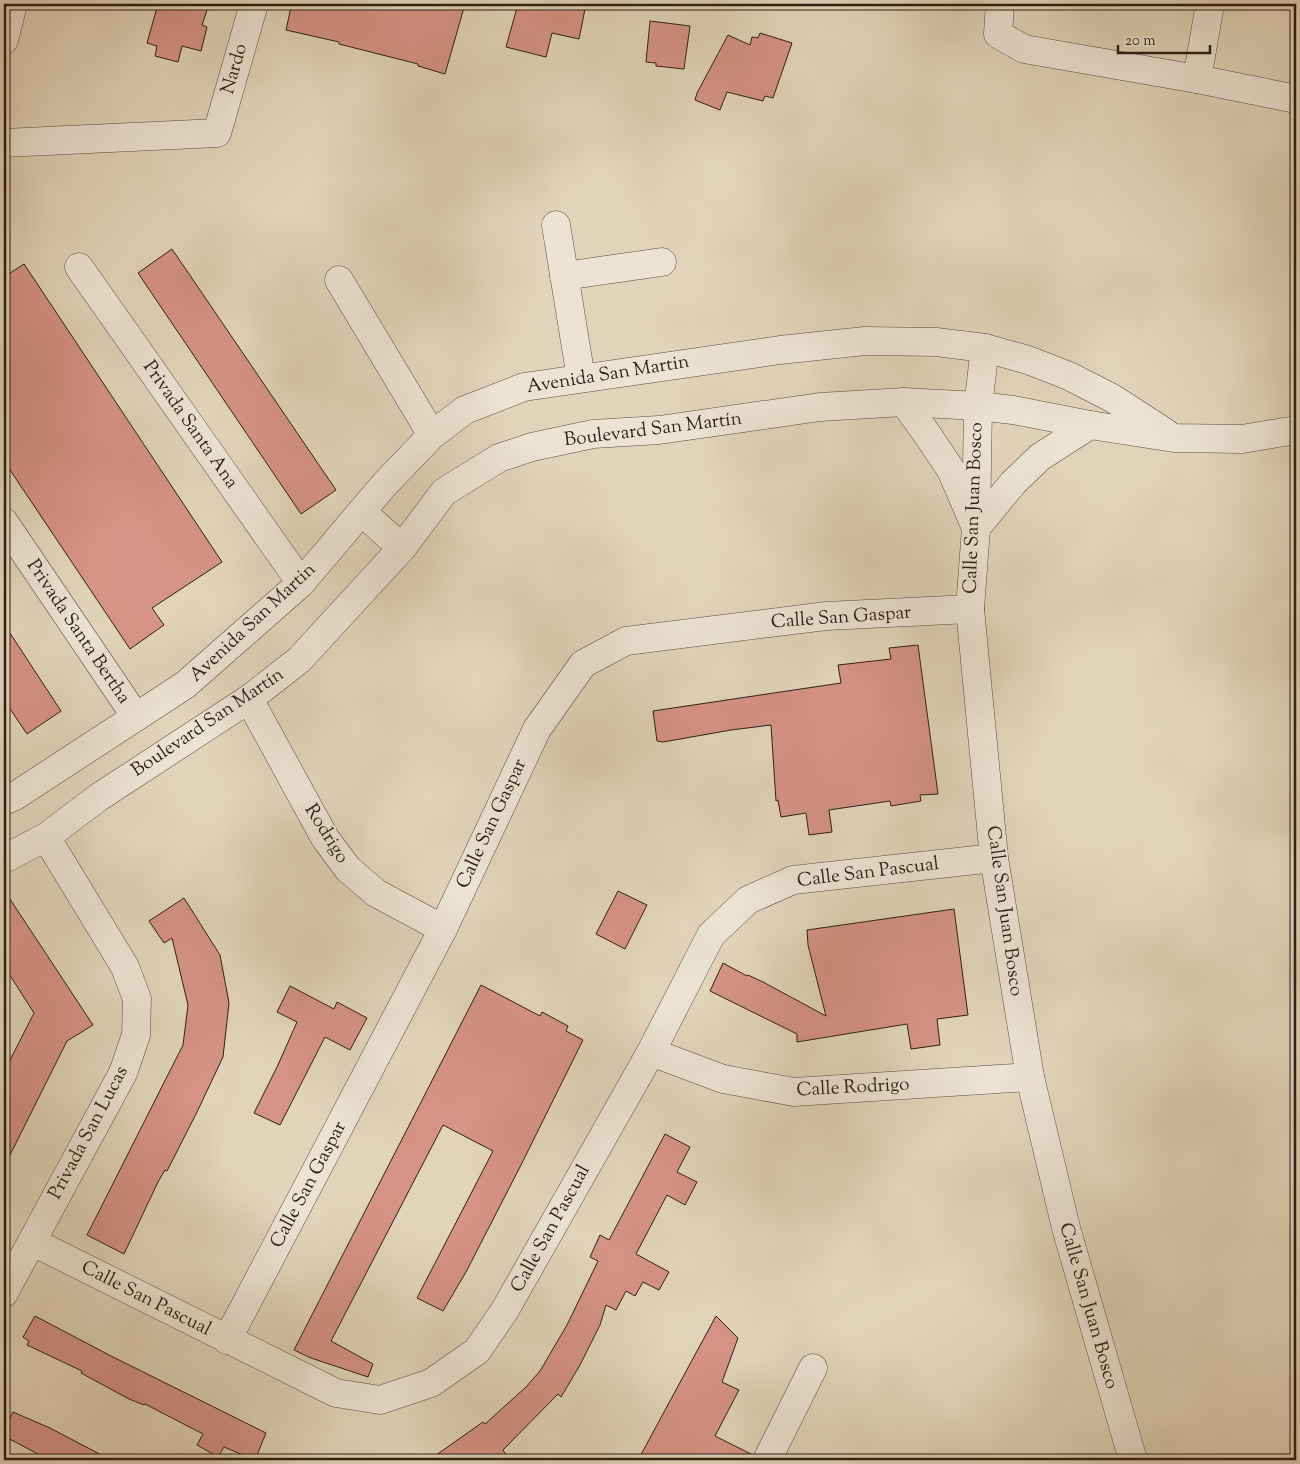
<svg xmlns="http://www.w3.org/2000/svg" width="1300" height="1464" viewBox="0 0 1300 1464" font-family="'Sorts Mill Goudy',serif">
<rect width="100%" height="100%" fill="#e2d4bb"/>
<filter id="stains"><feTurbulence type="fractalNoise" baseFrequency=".004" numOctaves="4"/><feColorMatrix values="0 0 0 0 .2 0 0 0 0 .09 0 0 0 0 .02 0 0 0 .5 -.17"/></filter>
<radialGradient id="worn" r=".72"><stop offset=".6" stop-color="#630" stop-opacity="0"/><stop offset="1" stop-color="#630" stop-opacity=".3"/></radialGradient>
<g fill="#d69387" stroke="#2c1f15">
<path d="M158 4H209L202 25 207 27 201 51 182 46 178 62 155 56 157 46 147 43Z"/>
<path d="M306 4H465L445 74 418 66V64L339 44V42L286 30 291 7 305 10Z"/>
<path d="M518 4H586L579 39 552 33 546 57 506 47Z"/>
<path d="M650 21 690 26 684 69 656 66V63L646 62Z"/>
<path d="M760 33 792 43 773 98 765 96 763 101 727 92 720 110 695 100 697 93 728 35 750 45 752 37 758 38Z"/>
<path d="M172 249 336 490 301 514 138 273Z"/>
<path d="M24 264 222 562 152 608 164 625 130 649 4 461V277Z"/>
<path d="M4 624 61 711 27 734 4 700Z"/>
<path d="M918 645 938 794 920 795 921 801 891 806 890 801 829 810 832 832 809 835 806 813 781 817 778 800 776 801 771 725 731 730 663 742 657 741 653 711 841 683 838 665 891 659 889 648Z"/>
<path d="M4 890 93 1025 67 1041 4 1167V1072L34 1013 4 966Z"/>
<path d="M618 891 647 905 625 949 596 934Z"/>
<path d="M184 898 220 955 229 1003 223 1057 197 1112 167 1171 165 1170 158 1182 124 1254 87 1235 183 1045 188 1005 172 938 164 943 149 921Z"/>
<path d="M954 909 968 1015 937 1019 940 1045 911 1049 907 1024 797 1042V1034L710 991 723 963 747 976 748 975 763 982 826 1016 808 945 807 930Z"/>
<path d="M481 985 540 1016 542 1012 568 1026 566 1031 583 1040 521 1165 466 1272 443 1311 417 1298 493 1151 443 1125 331 1341 373 1364 368 1377 311 1358 294 1350Z"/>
<path d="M290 986 334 1009 337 1002 367 1018 350 1050 325 1037 280 1125 254 1113 277 1067 297 1022 277 1012Z"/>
<path d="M665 1134 690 1147 677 1172 697 1182 685 1205 667 1195 636 1254 669 1272 659 1290 643 1282 635 1296 626 1291 616 1310 606 1305 600 1325 580 1365 561 1397 558 1394 503 1450 509 1460H429L483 1422 485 1424 526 1387 540 1371 567 1325 598 1261 590 1257 600 1235 609 1240Z"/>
<path d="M35 1316 111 1356 266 1433 255 1460 224 1447 218 1457 197 1445 203 1434 145 1404 144 1405 129 1399 81 1373 82 1371 27 1345 29 1341 23 1337Z"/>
<path d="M716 1316 738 1338 722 1382 739 1390 715 1436 753 1455 751 1460H638Z"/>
<path d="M13 1412 50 1428 111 1460H49L4 1436V1430Z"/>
</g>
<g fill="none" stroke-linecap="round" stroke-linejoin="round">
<defs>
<g id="minor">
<path d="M1000 4 998 34 1024 49 1197 79 1296 99"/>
<path d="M4 40 13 4"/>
<path d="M1197 79 1210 4"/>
<path d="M4 143 217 133 254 4"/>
<path d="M556 225 581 378"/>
<path d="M79 267 301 583"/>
<path d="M564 276 662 262"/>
<path d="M339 280 432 435"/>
<path d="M985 348 978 406 976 528 970 609 994 858 1030 1077 1066 1228 1133 1460"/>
<path d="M904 402 929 437 951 470 976 528 1013 483 1040 457 1090 425"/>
<path d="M362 512 402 548"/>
<path d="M4 522 136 717"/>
<path d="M249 699 325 838 348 869 376 893 443 929"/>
<path d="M4 801 15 796 185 685 301 583 384 485 432 435 465 410 524 387 780 350 865 341 936 342 985 348 1028 360 1069 376 1112 398 1166 433"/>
<path d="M4 859 46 837 99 797 249 699 299 660 402 548 444 492 499 458 532 447 593 434 659 430 820 407 904 402 978 406 1013 410 1090 425 1174 438 1242 439 1296 430"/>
<path d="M651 1052 723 1079 794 1092 1030 1077"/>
<path d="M33 1242 336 1393 380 1400 431 1383 477 1351 505 1310 651 1052 711 935 748 900 793 880 994 858"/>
<path d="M4 1293 123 1073 136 1035 137 999 125 967 46 837"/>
<path d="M227 1340 443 929 537 729 583 664 626 641 826 616 970 609"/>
<path d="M767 1460 813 1368"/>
</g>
</defs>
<use href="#minor" stroke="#5a4c3e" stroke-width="29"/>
<use href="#minor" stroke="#ece3d3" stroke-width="28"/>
</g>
<g text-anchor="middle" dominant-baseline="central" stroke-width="4" stroke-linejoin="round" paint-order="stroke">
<g font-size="19" fill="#2c1f15" stroke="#ece3d3">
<text transform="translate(235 69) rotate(-74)">Nardo</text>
<text transform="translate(608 375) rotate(-9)">Avenida San Martin</text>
<text transform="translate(190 425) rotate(55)">Privada Santa Ana</text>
<text transform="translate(653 430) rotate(-7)">Boulevard San Martín</text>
<text transform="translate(974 508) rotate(-88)">Calle San Juan Bosco</text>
<text transform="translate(841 618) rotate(-4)">Calle San Gaspar</text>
<text transform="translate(253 623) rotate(-43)">Avenida San Martin</text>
<text transform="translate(78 632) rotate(56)">Privada Santa Bertha</text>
<text transform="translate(208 723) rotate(-34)">Boulevard San Martín</text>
<text transform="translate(492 824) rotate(-65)">Calle San Gaspar</text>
<text transform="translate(326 834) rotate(58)">Rodrigo</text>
<text transform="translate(868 873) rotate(-7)">Calle San Pascual</text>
<text transform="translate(1004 911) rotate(82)">Calle San Juan Bosco</text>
<text transform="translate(853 1088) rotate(-3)">Calle Rodrigo</text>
<text transform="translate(89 1133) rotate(-62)">Privada San Lucas</text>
<text transform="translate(309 1185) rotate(-62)">Calle San Gaspar</text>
<text transform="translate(551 1229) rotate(-61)">Calle San Pascual</text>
<text transform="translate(146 1299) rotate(27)">Calle San Pascual</text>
<text transform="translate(1088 1306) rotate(74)">Calle San Juan Bosco</text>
</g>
</g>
<rect width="1300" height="1464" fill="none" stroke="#e2d4bb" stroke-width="20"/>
<rect x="5" y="5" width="1290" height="1454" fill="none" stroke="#2c1f15" stroke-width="2.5"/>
<rect x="10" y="10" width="1280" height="1444" fill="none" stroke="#2c1f15"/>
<path d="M1118 45v8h92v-8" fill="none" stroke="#2c1f15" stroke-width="2.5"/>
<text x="1125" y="45" font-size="15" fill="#2c1f15" stroke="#ece3d3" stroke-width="4" paint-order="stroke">20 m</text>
<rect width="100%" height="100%" filter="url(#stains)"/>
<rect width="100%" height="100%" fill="url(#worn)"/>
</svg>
